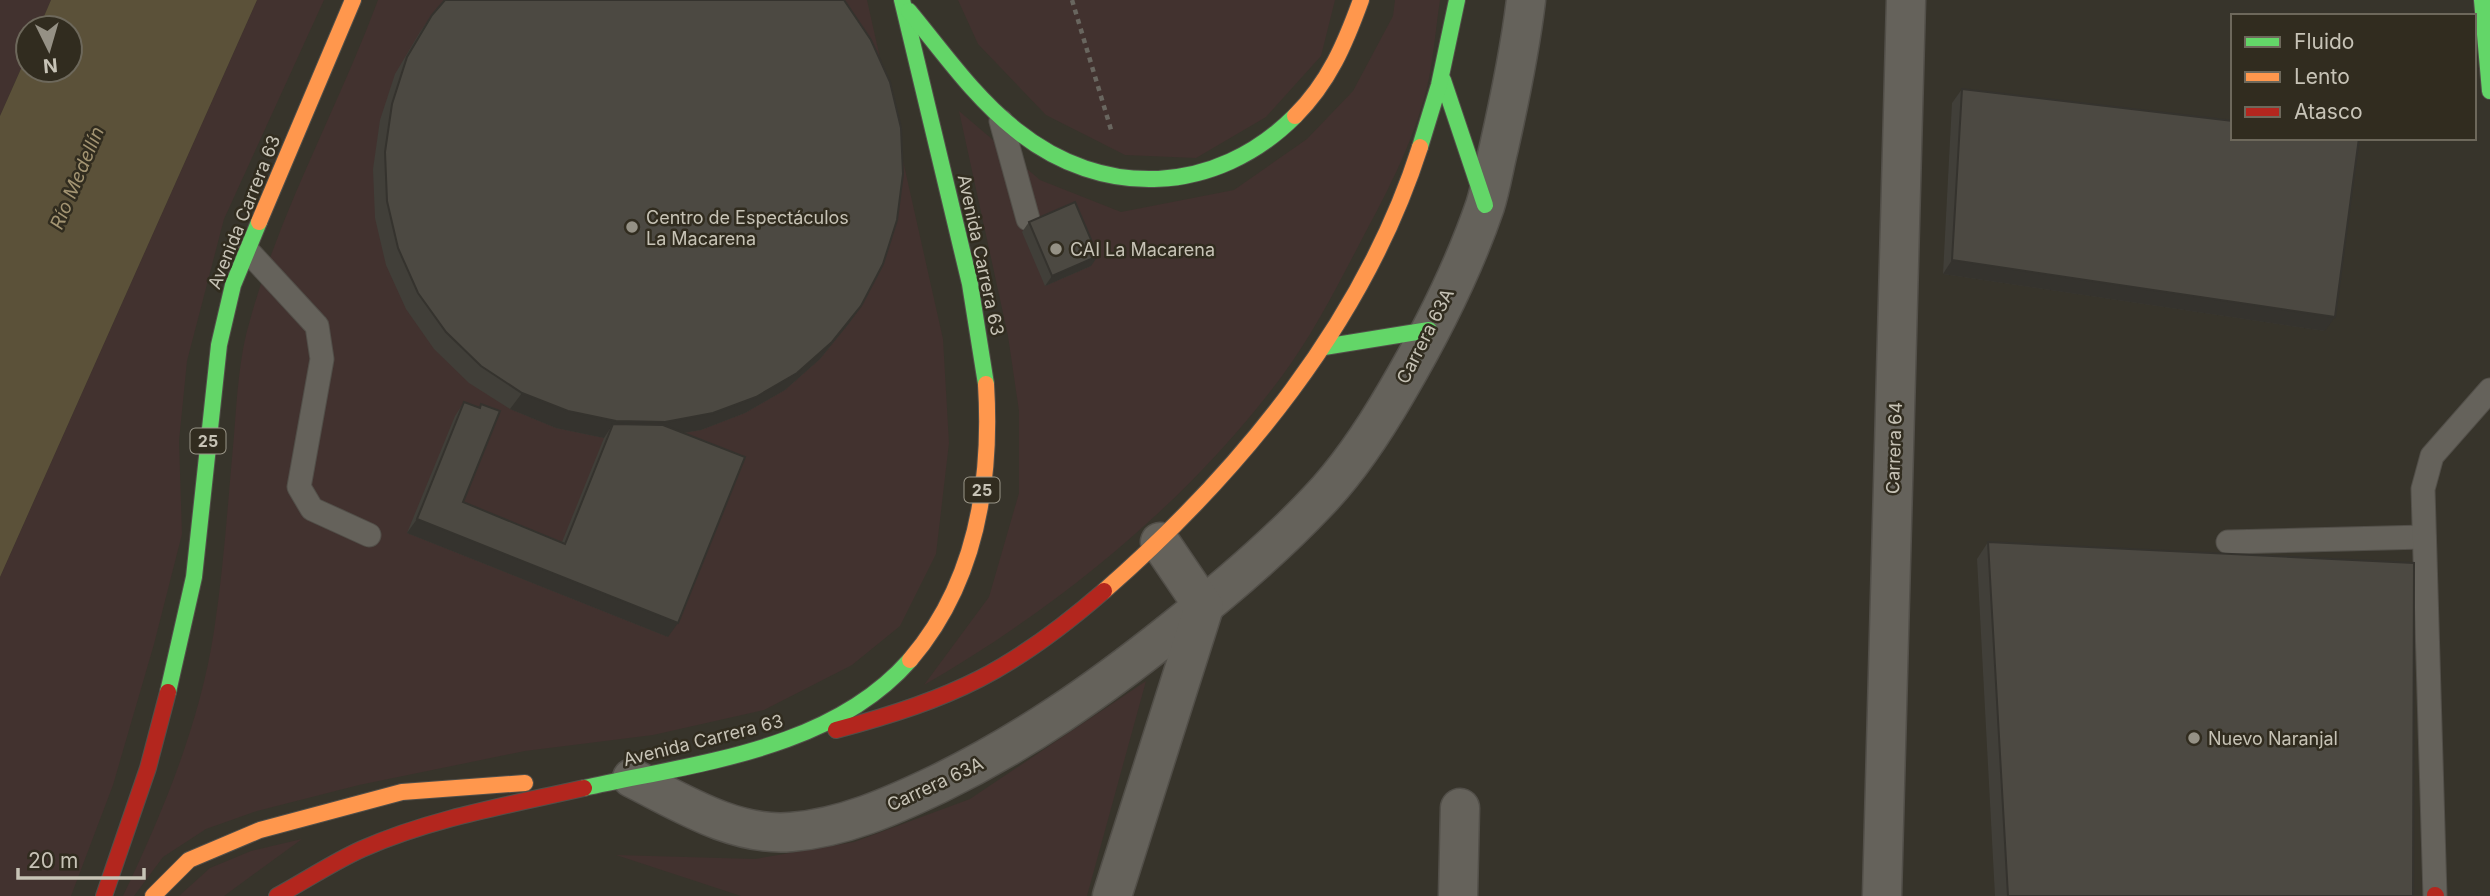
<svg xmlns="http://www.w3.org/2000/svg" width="2490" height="896" viewBox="0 0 2490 896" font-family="Inter,sans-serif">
<rect width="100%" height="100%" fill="#37342b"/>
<g fill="#42322f">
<path d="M0 0H51L39 28H28V53L0 116Z"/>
<path d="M257 0H324L224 219 187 361 179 441 182 534 154 644 113 785 71 896H0V577Z"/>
<path d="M378 0H867L943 339 949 443 936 554 900 626 852 665 764 710 653 735 525 751 359 785 257 811 206 829 163 857 134 896H123C163 812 200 723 214 631 224 566 228 500 234 435 237 398 239 356 250 320 281 208 338 108 378 0Z"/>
<path d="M958 0H1335L1321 56 1266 117 1196 158 1125 155 1046 115 978 44Z"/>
<path d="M1395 0H1440C1436 26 1434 53 1429 78 1417 135 1389 189 1362 239 1338 285 1313 334 1282 376 1187 503 1060 606 924 685L989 597 1019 493V411L1008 336 959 111 1040 180 1121 212 1234 190 1307 139 1353 91 1393 16Z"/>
<path d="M1146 681 1087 896H741L616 855 755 859 854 842 970 799Z"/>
<path d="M302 839 224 896H179L210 868 251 851Z"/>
</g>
<path fill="#5b5139" d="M51 0H257L0 577V116L28 53V70H70V28H39Z"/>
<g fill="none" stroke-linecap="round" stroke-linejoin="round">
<defs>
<g id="lane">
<path d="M1001 121 1028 219"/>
<path d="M246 249 317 326 322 359 299 487 312 509 369 535"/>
<path d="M2228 542 2424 537"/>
<path d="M2435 896 2423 489 2432 456 2490 390"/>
</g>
<g id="street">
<path d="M632 778C680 802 735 837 791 832 843 828 892 806 938 784 1024 742 1097 691 1171 632 1223 591 1273 549 1318 501 1349 469 1375 429 1397 391 1431 333 1463 270 1485 206 1491 187 1494 167 1499 147 1510 98 1520 50 1526 0"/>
<path d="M1112 896 1204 607 1160 542"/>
<path d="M1458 896 1460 808"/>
<path d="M1882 896 1906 0"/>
</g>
<g id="fast">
<path d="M902 0 970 284 986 384"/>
<path d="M2482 0 2490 91"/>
<path d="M909 11C943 52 974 97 1016 130 1103 200 1216 195 1295 116"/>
<path d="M1443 80 1485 205"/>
<path d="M1420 147 1439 85 1457 0"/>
<path d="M1324 347 1429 330"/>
<path d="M168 692 194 577 219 345 233 285 259 222"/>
<path d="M584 788C695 763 830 751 910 660"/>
</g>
<g id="slow">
<path d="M1295 116C1329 82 1345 44 1361 0"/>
<path d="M259 222 353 0"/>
<path d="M1104 591C1240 472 1364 322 1420 147"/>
<path d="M910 660C976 583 992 482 986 384"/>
<path d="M153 896 189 860 260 830 402 792 525 783"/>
</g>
<g id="jam">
<path d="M836 730C953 699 1012 671 1104 591"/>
<path d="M2435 895 2436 896"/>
<path d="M104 896 148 768 168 692"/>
<path d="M277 896C305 881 333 862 362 849 432 818 509 805 584 788"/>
</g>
</defs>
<use href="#lane" stroke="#524f49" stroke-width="25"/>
<use href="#street" stroke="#524f49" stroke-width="41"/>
<use href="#fast" stroke="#524f49" stroke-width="18"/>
<use href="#slow" stroke="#524f49" stroke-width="18"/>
<use href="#jam" stroke="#524f49" stroke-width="18"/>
<path stroke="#69665f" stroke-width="4.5" stroke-dasharray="5 5" stroke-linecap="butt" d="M1072 0 1112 133"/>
<use href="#lane" stroke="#65625b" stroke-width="23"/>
<use href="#street" stroke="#65625b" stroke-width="38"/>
<use href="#fast" stroke="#63d668" stroke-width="16"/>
<use href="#slow" stroke="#ff974d" stroke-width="16"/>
<use href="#jam" stroke="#b3261e" stroke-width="16"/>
</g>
<g fill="#413f39">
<path d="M432 15 861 306 850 322 820 359 785 390 745 413 701 430 684 433 668 637 407 533 455 416 464 402 479 408 481 404 463 502 562 542 604 438 556 428 510 409 469 383 434 349 406 309 386 265 375 218 373 169 380 120 395 74 420 32Z"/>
<path d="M1962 89 2325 331 1943 274 1952 103Z"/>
<path d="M1029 222 1091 266 1045 286 1022 232Z"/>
<path d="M1988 542 2413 896H1995L1977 559Z"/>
</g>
<g fill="#35332e">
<path d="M1098 256 1091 266 1045 286 1052 276Z"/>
<path d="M1952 260 2335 317 2325 331 1943 274Z"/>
<path d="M861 306 850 322 820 359 785 390 745 413 701 430 653 438 613 424 604 438 556 428 510 409 522 393Z"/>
<path d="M417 519 678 623 668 637 407 533Z"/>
</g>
<g fill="#4c4942" stroke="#35332e" stroke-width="2">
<path d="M445 0H844L871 40 890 82 901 128 903 174 897 220 883 264 861 306 832 342 797 373 756 397 713 413 665 422 616 421 568 411 522 393 481 366 446 332 418 293 398 248 387 201 385 152 392 104 407 57 432 15Z"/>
<path d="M1962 89 2233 121V138H2359L2335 317 1952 260Z"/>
<path d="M1075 202 1098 256 1052 276 1029 222Z"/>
<path d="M464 402 480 408 481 404 500 411 463 502 565 544 613 424 663 425 745 457 678 623 417 519Z"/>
<path d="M1988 542 2414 563 2413 896H2008Z"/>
</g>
<g fill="#959185" stroke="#312c1f" stroke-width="2.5">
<circle cx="632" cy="227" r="7"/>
<circle cx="1056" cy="249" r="7"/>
<circle cx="2194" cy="738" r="7"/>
</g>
<g text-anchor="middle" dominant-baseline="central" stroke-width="5" stroke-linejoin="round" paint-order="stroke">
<g fill="#312c1f" stroke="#9a9689" stroke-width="2">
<rect x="190.5" y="428.5" width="35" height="25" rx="5"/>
<rect x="964.5" y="477.5" width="35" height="25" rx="5"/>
</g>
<g font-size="16" font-weight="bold" fill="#c7c3b6">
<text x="208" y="441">25</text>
<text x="982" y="490">25</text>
</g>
<g font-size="18" fill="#c7c3b6" stroke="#312c1f">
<text transform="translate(244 212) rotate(-68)">Avenida Carrera 63</text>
<text transform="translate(981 255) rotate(78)">Avenida Carrera 63</text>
<text transform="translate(1425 336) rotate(-63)">Carrera 63A</text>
<text transform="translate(1894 448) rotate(-88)">Carrera 64</text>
<text transform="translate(703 740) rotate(-14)">Avenida Carrera 63</text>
<text transform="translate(935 784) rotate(-25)">Carrera 63A</text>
</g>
<g font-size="18" fill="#c7c3b6" stroke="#312c1f" text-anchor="start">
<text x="646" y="217">Centro de Espectáculos<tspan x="646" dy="21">La Macarena</tspan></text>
<text x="1070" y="249">CAI La Macarena</text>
<text x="2208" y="738">Nuevo Naranjal</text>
</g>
<g font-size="19" font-style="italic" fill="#a39472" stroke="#312c1f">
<text transform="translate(77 178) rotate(-67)">Río Medellín</text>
</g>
</g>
<rect x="2231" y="14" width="245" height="126" fill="#312c1f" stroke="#6d685b" stroke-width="2"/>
<rect x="2245" y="37" width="35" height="10" fill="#63d668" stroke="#6d685b" stroke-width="2"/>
<text x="2294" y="49" font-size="21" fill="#c7c3b6">Fluido</text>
<rect x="2245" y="72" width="35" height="10" fill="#ff974d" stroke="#6d685b" stroke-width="2"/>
<text x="2294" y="84" font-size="21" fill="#c7c3b6">Lento</text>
<rect x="2245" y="107" width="35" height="10" fill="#b3261e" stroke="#6d685b" stroke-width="2"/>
<text x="2294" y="119" font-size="21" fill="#c7c3b6">Atasco</text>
<g transform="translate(49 49) rotate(175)"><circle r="33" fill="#312c1f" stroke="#6d685b" stroke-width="2"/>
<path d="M0-5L12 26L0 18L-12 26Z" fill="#959185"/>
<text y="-10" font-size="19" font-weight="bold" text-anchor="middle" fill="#c7c3b6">N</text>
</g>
<path d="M18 868v10h126v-10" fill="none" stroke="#c7c3b6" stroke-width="3.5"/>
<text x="28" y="868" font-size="21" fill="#c7c3b6" stroke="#312c1f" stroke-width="5" paint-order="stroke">20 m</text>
</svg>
